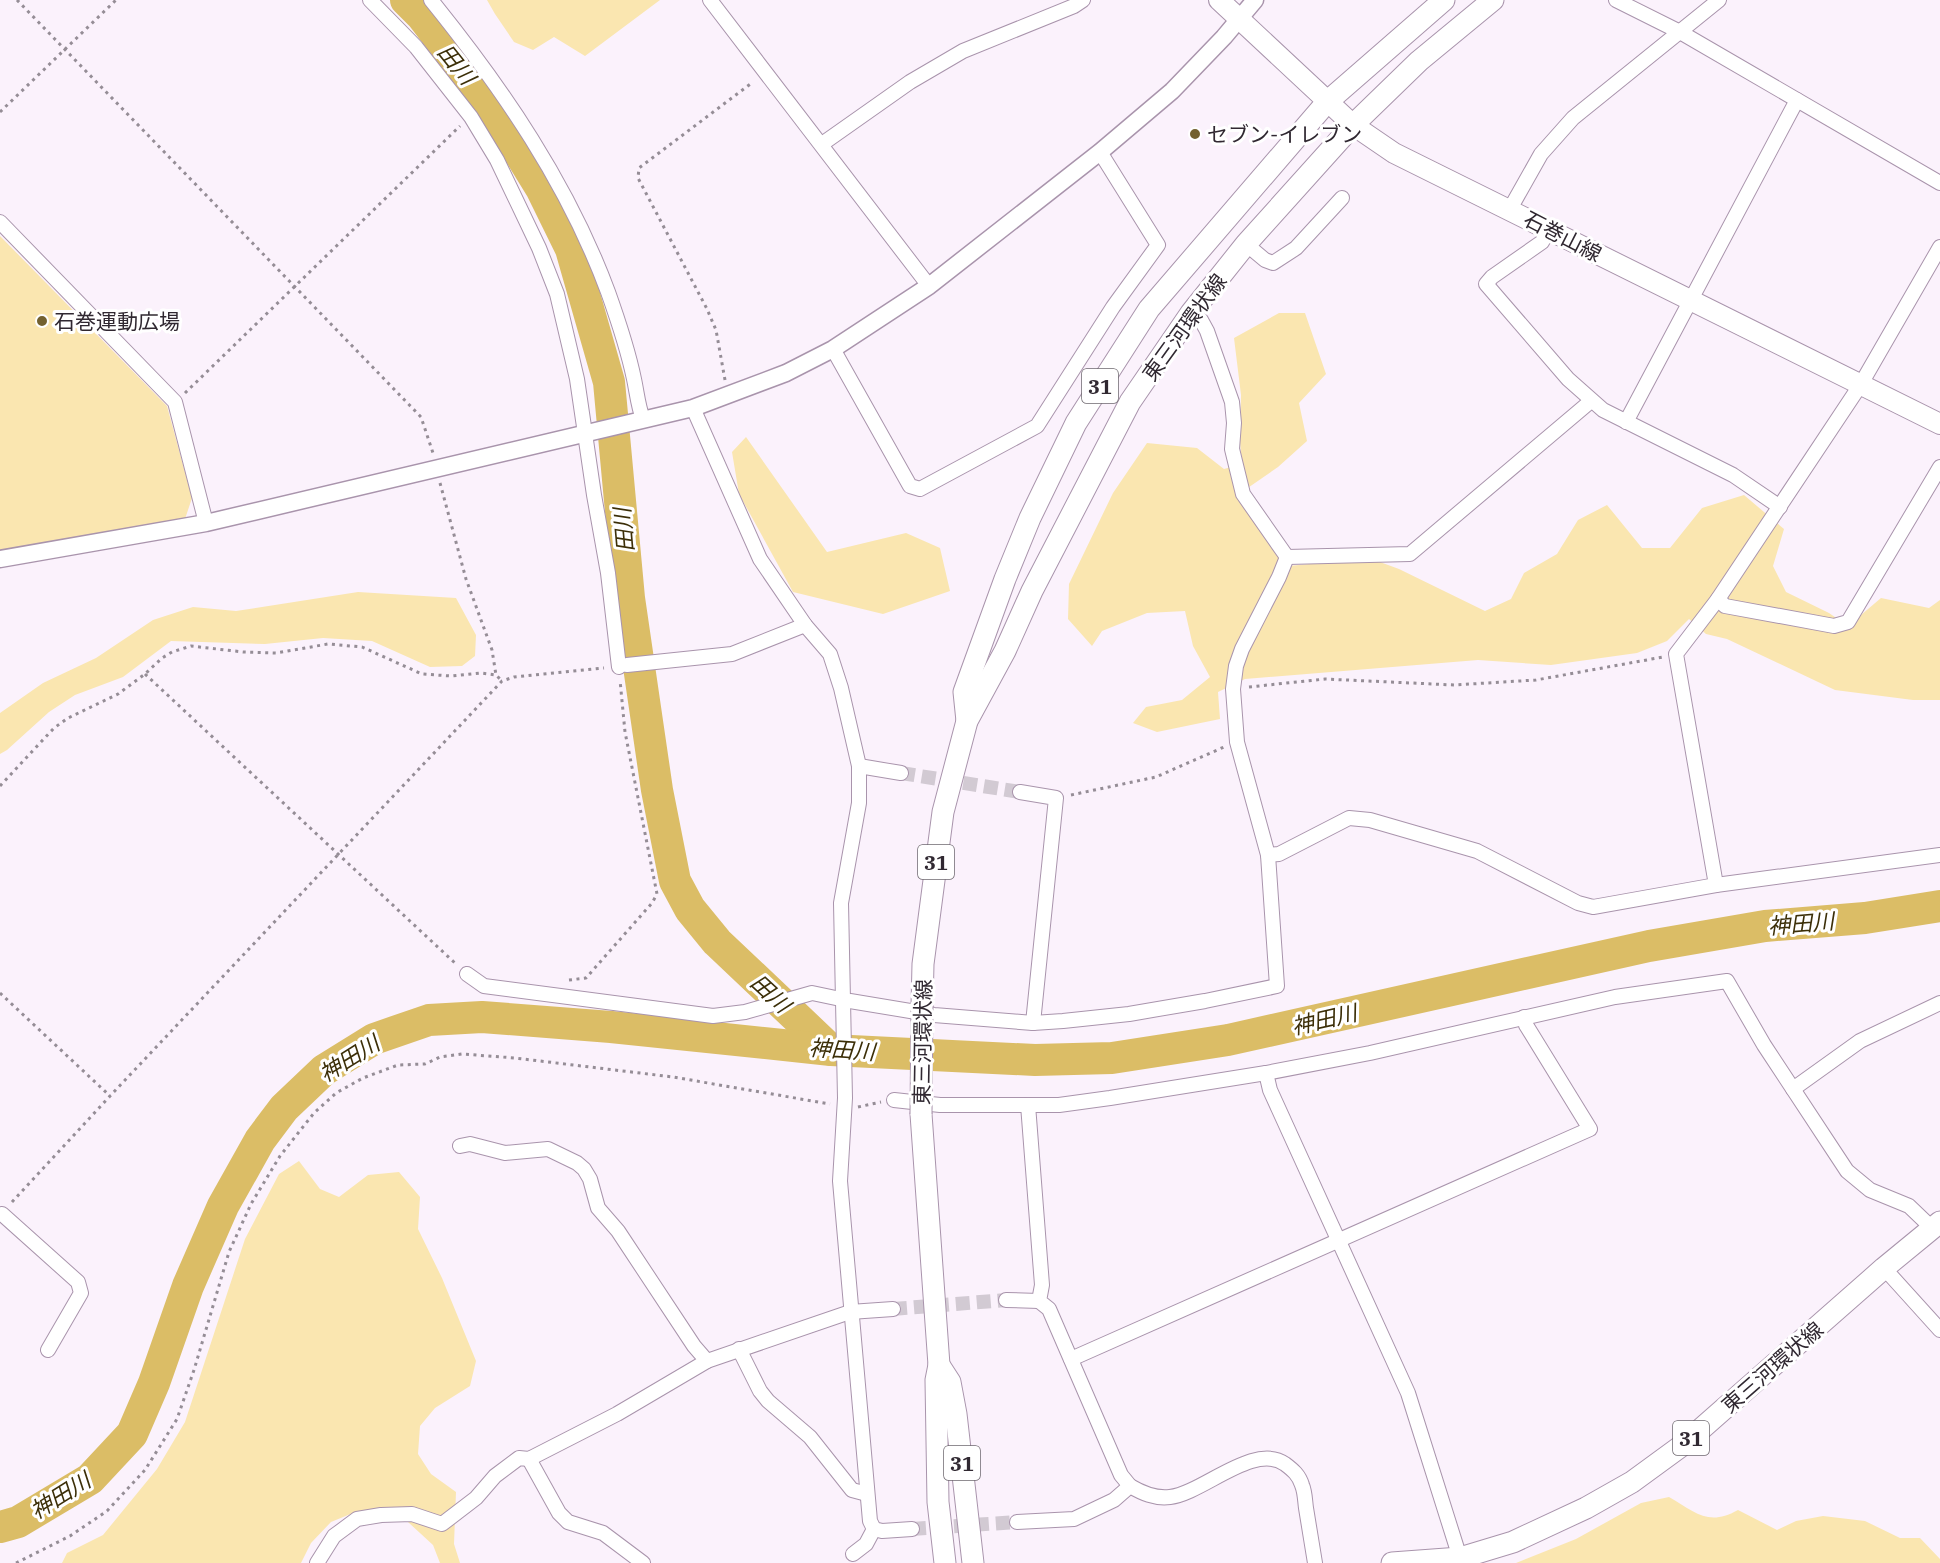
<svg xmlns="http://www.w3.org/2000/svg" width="1940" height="1563" viewBox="0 0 1940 1563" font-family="'IBM Plex Serif','Noto Sans JP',serif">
<rect width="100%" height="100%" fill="#fbf2fc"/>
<g fill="#fae6b0">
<path d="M487 0H660L585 56 554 37 533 50 514 42 495 14Z"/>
<path d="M0 236 167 406 192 498 185 519 0 551Z"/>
<path d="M1279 313H1305L1326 374 1299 403 1307 441 1278 467 1239 494 1289 566 1369 558 1399 569 1485 611 1511 599 1524 573 1557 554 1578 520 1607 505 1642 548H1670L1702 508 1744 495 1784 529 1773 566 1786 592 1829 613 1848 626 1881 598 1929 608 1940 600V700H1913L1835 690 1727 639 1706 634 1689 619 1667 641 1637 653 1551 665 1478 660 1245 679 1218 692 1220 719 1157 732 1133 723 1146 707 1182 700 1210 677 1193 646 1185 611 1147 613 1102 631 1092 646 1068 619 1069 584 1113 493 1147 443 1197 448 1224 469 1242 464 1240 442 1241 395 1234 338Z"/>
<path d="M746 437 827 552 906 533 940 548 950 591 883 614 793 592 739 494 732 452Z"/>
<path d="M358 592 456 598 476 635 475 656 462 666 430 667 372 641 323 638 265 644 171 641 123 677 75 695 49 712 7 750 0 754V713L43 683 96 658 153 620 193 607 236 611Z"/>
<path d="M299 1161 320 1189 339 1197 368 1175 399 1172 420 1197 418 1229 442 1278 476 1361 470 1386 435 1408 420 1426 418 1454 431 1474 456 1492 454 1544 460 1563H440L433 1545 408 1522 353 1513 331 1522 311 1543 301 1563H62L67 1553 103 1535 157 1469 185 1422 245 1239 279 1174Z"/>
<path d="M1669 1497C1695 1512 1708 1527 1738 1510L1777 1530 1796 1521 1823 1516 1865 1521 1900 1538H1920L1940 1559V1563H1516L1576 1539 1641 1503Z"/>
</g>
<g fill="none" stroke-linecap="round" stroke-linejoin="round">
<g stroke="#dbbd66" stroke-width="32">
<path d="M406 0 422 16 488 102 541 188 571 249 609 382 629 598 657 790 675 881 690 909 717 942 831 1050"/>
<path d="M0 1527 18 1522 90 1479 132 1434 154 1383 188 1286 223 1206 260 1140 284 1108 324 1070 374 1039 429 1020 482 1017 611 1027 831 1050 1035 1060 1112 1058 1228 1040 1649 946 1765 926 1865 918 1940 906"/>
</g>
<g stroke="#d2cad3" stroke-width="14" stroke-dasharray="14 7" stroke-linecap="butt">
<path d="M901 773 1020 792"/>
<path d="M893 1309 1006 1300"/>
<path d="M912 1529 1017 1522"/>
</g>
<defs>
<g id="minor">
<path d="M370 0 416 47 471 117 497 160 539 248 557 294 577 379 594 495 608 573 619 667"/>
<path d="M431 0C503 89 568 184 608 292 618 320 628 350 634 379 637 393 638 406 643 419"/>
<path d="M710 0 929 286"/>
<path d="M1616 0 1680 32 1940 183"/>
<path d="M822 144 910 82 963 51 1074 6 1083 0"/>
<path d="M1510 209 1541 154 1573 118 1719 0"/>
<path d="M0 222 175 402 206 523"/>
<path d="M1549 230 1542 242 1492 277 1486 284 1568 379 1603 410 1733 475 1780 507"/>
<path d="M1246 244 1265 260 1273 263 1296 248 1342 198"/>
<path d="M1191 313 1201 320 1207 331 1232 402 1234 423 1232 449 1243 494 1287 557 1410 554 1591 401"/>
<path d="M833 349 910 486 920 489 1037 426 1113 307 1158 245 1100 152"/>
<path d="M693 408 760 559 805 625 830 654 841 688 859 766V803L841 903 845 1098 840 1181 870 1521 874 1529 882 1531 912 1529"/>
<path d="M1626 422 1797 100"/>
<path d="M1718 599 1725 606 1834 626 1848 622 1940 467"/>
<path d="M627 665 732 654 805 625"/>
<path d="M859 766 901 773"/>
<path d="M1020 792 1056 798 1033 1023"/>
<path d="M1268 855 1279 854 1349 818 1370 820 1477 851 1578 903 1593 907 1716 885 1940 855"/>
<path d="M1716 885 1676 654 1718 599 1861 384 1940 247"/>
<path d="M467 974 484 986 713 1016 745 1012 812 993 850 1001 934 1015 1033 1023 1063 1021 1129 1014 1205 1001 1277 986 1268 855 1237 742 1233 689 1236 666 1242 649 1279 577 1287 557"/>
<path d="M1266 1073 1270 1090 1408 1393 1460 1558"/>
<path d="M1793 1089 1860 1041 1940 1003"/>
<path d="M894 1100 940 1105H1059L1110 1098 1266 1073 1370 1053 1615 997 1727 981 1764 1045 1847 1171 1870 1190 1909 1206 1933 1229"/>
<path d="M1028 1105 1042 1285 1039 1301 1049 1309 1121 1475 1130 1486"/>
<path d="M460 1146 470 1144 505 1153 548 1149 577 1163 584 1169 590 1179 598 1208 618 1231 694 1346 707 1361 850 1312 893 1309"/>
<path d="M2 1214 78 1282 81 1293 48 1350"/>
<path d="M1884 1268 1940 1330"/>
<path d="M1006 1300 1039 1301"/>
<path d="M739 1349 760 1391 768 1401 810 1437 852 1490 867 1494"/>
<path d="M1071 1359 1590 1129 1526 1025 1524 1017"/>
<path d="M529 1459 559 1513 568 1522 603 1533 643 1563"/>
<path d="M1017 1522 1074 1519 1114 1500 1130 1486C1142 1493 1155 1499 1170 1497 1203 1493 1254 1442 1285 1464 1293 1470 1299 1475 1302 1485 1305 1492 1305 1501 1306 1508 1309 1526 1312 1545 1315 1563"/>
<path d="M853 1554 866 1544 874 1529"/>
<path d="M317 1563 334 1536 357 1519 381 1515 412 1514 442 1524 476 1498 495 1476 519 1458 529 1459 617 1414 707 1361"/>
</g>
<path id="tertiary" d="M0 559 206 523 693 408 786 373 833 349 929 286 1100 152 1172 91 1224 37 1255 0"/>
<path id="secondary" d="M1219 0 1353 125 1394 153 1940 424"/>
<g id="primary">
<path d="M967 721 964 692 1005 579 1030 518 1076 423 1149 309 1327 102 1444 0"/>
<path d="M922 1006 923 964 943 812 967 721 1005 651 1032 591 1130 402 1191 313 1246 244 1353 125 1419 61 1493 0"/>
<path d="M921 1114 939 1365 936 1380 938 1502 945 1563"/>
<path d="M939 1365 950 1382 956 1414 973 1563"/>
<path d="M1392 1563 1460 1558 1513 1542 1586 1508 1632 1482 1684 1444 1884 1268 1940 1222"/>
</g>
</defs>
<use href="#minor" stroke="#a994ac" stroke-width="16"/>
<use href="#tertiary" stroke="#a994ac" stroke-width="19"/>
<use href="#secondary" stroke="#a994ac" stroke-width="22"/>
<use href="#primary" stroke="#a994ac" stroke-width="23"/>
<g stroke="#958d96" stroke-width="3" stroke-dasharray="3 4.5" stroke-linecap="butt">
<path d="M17 0 421 417 433 453"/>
<path d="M0 112 116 0"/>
<path d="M725 380 716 330 707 309 638 178 639 168 753 82"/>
<path d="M185 393 460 126"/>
<path d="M440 483 466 579 492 650 496 675"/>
<path d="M145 674 456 964"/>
<path d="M1249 687 1325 679 1454 685 1536 680 1663 657"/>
<path d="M0 786 54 728 68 718 118 694 145 674 162 658 172 652 191 646 243 652 276 653 328 644 362 647 422 674 451 676 481 673 496 675 502 681"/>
<path d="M1071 795 1156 777 1224 747"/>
<path d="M569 980 586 978 652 903 657 894 625 732 620 680"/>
<path d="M0 993 110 1096"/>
<path d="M858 1107 881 1102"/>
<path d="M12 1202 110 1096 502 681 514 677 604 668"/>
<path d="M16 1563 70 1536 107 1511 145 1470 177 1419 194 1370 229 1252 251 1204 280 1156 314 1113 336 1093 363 1078 398 1065 425 1064 440 1057 462 1054 515 1058 673 1077 830 1104"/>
</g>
<use href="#minor" stroke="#fff" stroke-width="14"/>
<use href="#tertiary" stroke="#fff" stroke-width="16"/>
<use href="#secondary" stroke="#fff" stroke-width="20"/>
<use href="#primary" stroke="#fff" stroke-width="21"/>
<defs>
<path id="primary-bridge" d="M921 1114 922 1006"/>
</defs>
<use href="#primary-bridge" stroke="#a994ac" stroke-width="23" stroke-linecap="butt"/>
<use href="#primary-bridge" stroke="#fff" stroke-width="21"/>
</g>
<g fill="#73612f" stroke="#fff" stroke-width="2">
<circle cx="1195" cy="134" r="6"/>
<circle cx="42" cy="321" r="6"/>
</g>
<g text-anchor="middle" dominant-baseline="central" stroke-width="6" stroke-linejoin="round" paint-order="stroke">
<g fill="#fff" stroke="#6e686f" stroke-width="1.5">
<rect x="1082" y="369" width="36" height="34" rx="4.5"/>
<rect x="918" y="845" width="36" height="34" rx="4.5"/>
<rect x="1673" y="1421" width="36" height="34" rx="4.5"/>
<rect x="944" y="1446" width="36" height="34" rx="4.5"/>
</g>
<g font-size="20" font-weight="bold" fill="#302831">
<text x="1100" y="386">31</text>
<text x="936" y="862">31</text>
<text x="1691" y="1438">31</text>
<text x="962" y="1463">31</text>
</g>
<g font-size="21" fill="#302831" stroke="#fff" text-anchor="start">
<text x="1207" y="134">セブン-イレブン</text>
<text x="54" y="321">石巻運動広場</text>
</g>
<g font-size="21" fill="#302831" stroke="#fff">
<text transform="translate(1563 236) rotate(27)">石巻山線</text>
<text transform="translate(1184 327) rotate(-54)">東三河環状線</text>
<text transform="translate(922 1042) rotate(-89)">東三河環状線</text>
<text transform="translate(1772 1367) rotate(-41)">東三河環状線</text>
</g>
<g font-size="22" font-style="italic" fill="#3c2f08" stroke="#fff">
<text transform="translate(457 64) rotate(51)">田川</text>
<text transform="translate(623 530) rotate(-95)">田川</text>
<text transform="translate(1801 923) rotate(-5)">神田川</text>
<text transform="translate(771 993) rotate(43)">田川</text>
<text transform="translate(1324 1019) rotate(-13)">神田川</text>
<text transform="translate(842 1049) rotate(4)">神田川</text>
<text transform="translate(349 1058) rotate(-32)">神田川</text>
<text transform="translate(60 1495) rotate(-32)">神田川</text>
</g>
</g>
</svg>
